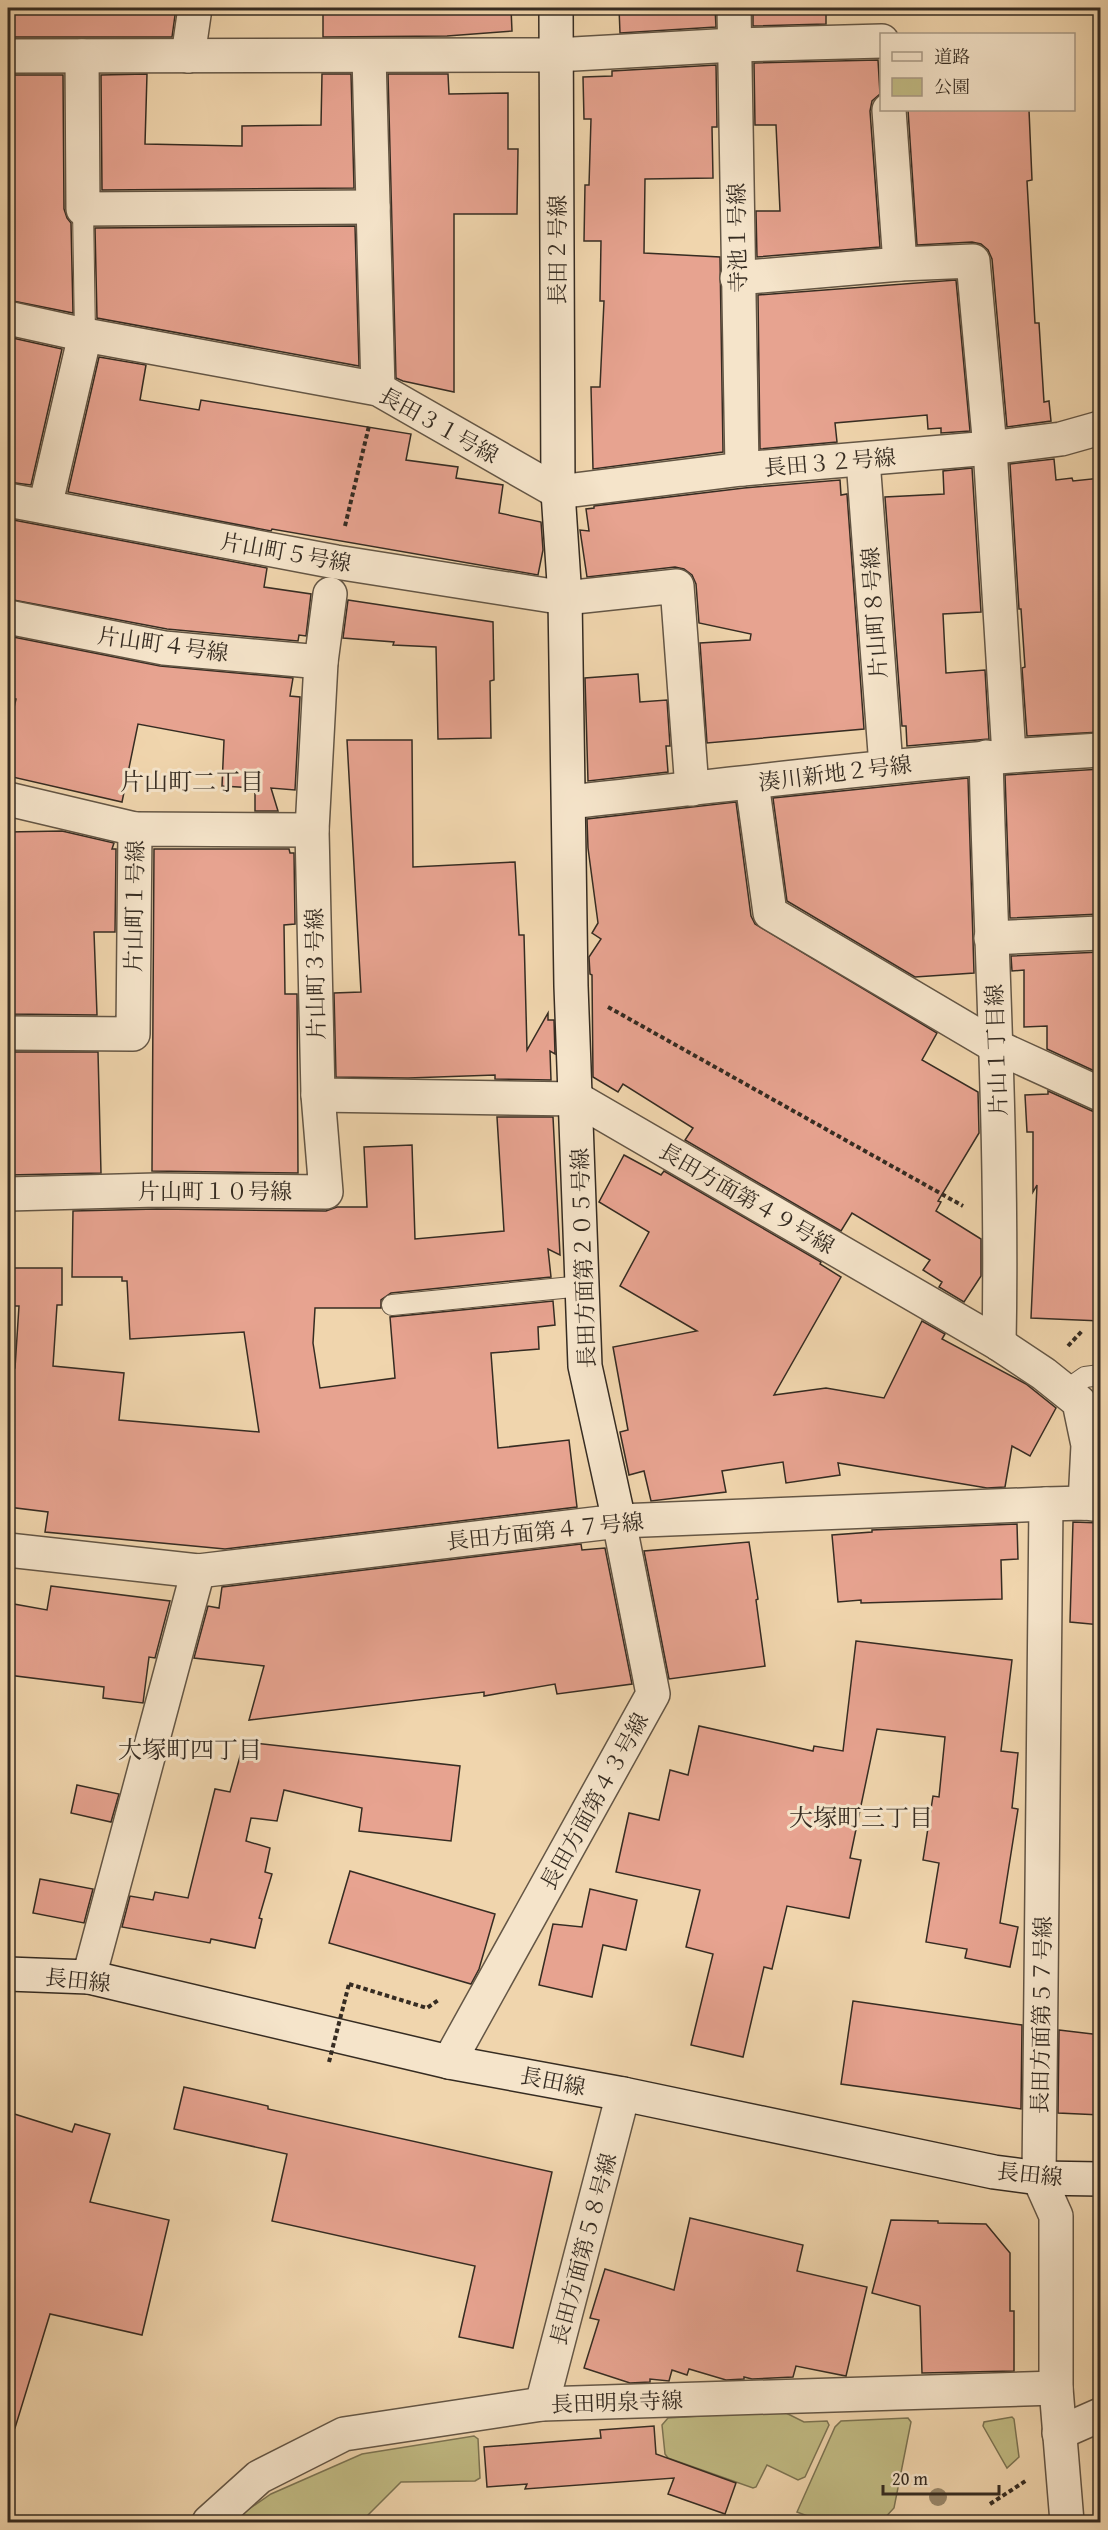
<svg xmlns="http://www.w3.org/2000/svg" width="1108" height="2530" viewBox="0 0 1108 2530" font-family="'Gentium Book Plus','Noto Serif JP',serif">
<rect width="100%" height="100%" fill="#f0d5ad"/>
<filter id="stains"><feTurbulence type="fractalNoise" baseFrequency=".00333" numOctaves="4"/><feColorMatrix values="0 0 0 0 .2 0 0 0 0 .09 0 0 0 0 .02 0 0 0 .5 -.17"/></filter>
<radialGradient id="worn" r=".72"><stop offset=".6" stop-color="#630" stop-opacity="0"/><stop offset="1" stop-color="#630" stop-opacity=".3"/></radialGradient>
<g fill="#c1bb84" stroke="#7c7453" stroke-width="1.5">
<path d="M782 2411 804 2422 827 2421 829 2425 805 2477 798 2480 767 2465 756 2487 753 2488 668 2458 665 2454 662 2425 668 2418Z"/>
<path d="M1012 2417 1014 2419 1019 2457 1007 2468 983 2426 984 2422Z"/>
<path d="M908 2418 911 2422 894 2508 881 2522H823L797 2512 835 2427 841 2421Z"/>
<path d="M474 2436 478 2439 480 2478 475 2481 401 2482 361 2522H342L333 2520 328 2522H233L243 2513 271 2494 362 2454Z"/>
</g>
<g fill="#e7a390" stroke="#362c22" stroke-width="1.5">
<path d="M13 8H176L172 37H14Z"/>
<path d="M323 8H511L512 31 447 36 323 37Z"/>
<path d="M619 8H715L716 27 620 33Z"/>
<path d="M753 8H826V24L753 26Z"/>
<path d="M878 60 880 94 872 101 870 111 880 247 757 257 756 211H780L776 125H755L754 63Z"/>
<path d="M716 65 717 127H712L713 178 645 179 644 253 720 257 723 452 593 469 591 387H600L604 301H600L601 241H584L585 185H589L591 119H584L583 77 612 76V71Z"/>
<path d="M147 74 145 144 242 146V126L321 125 322 74H351L354 188 102 190 101 75Z"/>
<path d="M388 74H448L449 94 508 93V149H518L517 214H454V392L403 381 396 378Z"/>
<path d="M8 75H63L64 209 67 218 71 223 73 313 8 300Z"/>
<path d="M908 110H1029L1032 180 1027 181 1035 323H1039L1044 402 1049 401 1051 421 1007 427 992 259 988 250 981 244 972 242 917 245Z"/>
<path d="M355 226 359 366 97 318 95 228Z"/>
<path d="M956 280 970 431 941 433V428L928 429 927 415 835 423 837 442 760 449 758 295Z"/>
<path d="M8 337 62 349 31 485 8 482Z"/>
<path d="M99 357 146 365 140 400 199 410 201 400 411 434 406 460 458 467 456 478 503 485 499 513 541 522 543 550 538 575 272 529 271 531 68 492Z"/>
<path d="M1054 459 1056 480 1072 478 1073 481 1101 478V732L1027 736 1022 668 1025 667 1021 609H1019L1010 464Z"/>
<path d="M972 468 981 612 943 614 946 673 985 670 989 739 907 746 906 726H902L885 497 944 494 943 471Z"/>
<path d="M840 480 841 495 847 494 864 729 707 743 700 643 750 640 751 634 699 623 696 584 692 575 684 569 675 567 587 577 580 530 589 531 586 509 594 508V506L744 488Z"/>
<path d="M8 519 267 568 264 587 311 594 306 636 299 635 298 641 167 629 8 599Z"/>
<path d="M348 600 493 622 494 680 490 681 491 738 438 739 436 647 393 645 394 642 343 638Z"/>
<path d="M8 636 160 666 293 678 290 696 300 697 295 790 271 788 278 811H255V788L222 786 224 740 138 724 122 802 8 776V733L16 699 8 697Z"/>
<path d="M638 674 640 702 667 700 670 746H666L668 772 588 781 585 678Z"/>
<path d="M347 740H412L413 867 515 862 519 935H524L527 1050 548 1013V1020H554L555 1054 550 1051 551 1080 495 1079V1075L408 1078 336 1077 334 993 361 992Z"/>
<path d="M1101 769V914L1010 918 1005 775Z"/>
<path d="M968 778 974 973 915 977 787 901 773 798Z"/>
<path d="M736 802 751 916 755 924 937 1033 922 1060 978 1092 979 1133 938 1201 941 1202 936 1211 981 1239V1276L964 1302 939 1287 942 1282 923 1270 930 1260 852 1213 841 1231 685 1140 693 1128 623 1084 618 1092 593 1077 592 975 590 974 589 957 601 939 592 933 598 923 588 848 587 819Z"/>
<path d="M62 831 114 843 112 849H116L115 932H94L97 1015 8 1014V832Z"/>
<path d="M154 849H289L290 853H294L295 924 284 925 285 994H297L298 1173 152 1171Z"/>
<path d="M1101 952V1074L1047 1049V1026L1024 1027V970L1012 971 1011 956Z"/>
<path d="M8 1052H98L101 1173 8 1175Z"/>
<path d="M1048 1091 1092 1111 1101 1113V1321L1031 1318 1037 1185 1033 1192V1132H1027L1025 1095 1048 1094Z"/>
<path d="M497 1117H553L560 1255 548 1249 551 1277 391 1293 381 1300V1308H315L313 1343 320 1388 395 1378 390 1317 553 1301 555 1325 538 1327 539 1349 491 1353 498 1448 569 1440 577 1507 225 1549 45 1532 48 1512 8 1507V1367L15 1368 19 1306H8V1268H62V1305H57L53 1366 124 1373 119 1420 259 1432 244 1332 130 1339 127 1281H122V1277H72L73 1211 157 1209 326 1211 337 1207H367L364 1147 412 1145 415 1239 504 1231Z"/>
<path d="M624 1155 661 1175 664 1171 821 1262 820 1264 841 1277 774 1395 826 1388 884 1398 922 1321 945 1334 942 1339 1026 1384 1056 1408 1030 1456 1012 1446 1005 1487 987 1488 838 1463 840 1475 786 1483 783 1462 722 1471 726 1492 651 1501 644 1471 629 1475 620 1432 628 1430 613 1347 697 1331 620 1286 649 1232 599 1202Z"/>
<path d="M1073 1522 1101 1523V1625L1070 1622Z"/>
<path d="M1017 1524 1018 1559 1001 1560 1002 1599 861 1603V1600L838 1602 832 1535 872 1532V1530Z"/>
<path d="M749 1542 758 1599 756 1600 765 1666 669 1679 644 1551Z"/>
<path d="M581 1544 582 1550 605 1548 632 1684 557 1694 555 1684 484 1696V1692L249 1720 264 1666 194 1658 208 1606 219 1608 222 1587Z"/>
<path d="M51 1586 170 1601 155 1658 149 1657 143 1703 103 1698 104 1687 8 1675V1603L47 1610Z"/>
<path d="M856 1641 1012 1660 1001 1751 1018 1753 1012 1808 1018 1809 1000 1923 1018 1927 1010 1967 965 1958 967 1949 926 1942 939 1863 923 1860 933 1796 939 1797 945 1737 877 1729 850 1858 861 1860 849 1918 787 1906 772 1969 764 1967 743 2057 691 2045 713 1954 686 1947 700 1890 616 1872 629 1813 659 1820 670 1770 688 1775 699 1726 813 1751 814 1746 843 1751Z"/>
<path d="M244 1742 460 1766 451 1841 359 1831 362 1808 284 1790 277 1821 251 1818 246 1841 270 1848 265 1872 272 1874 259 1918 262 1919 255 1948 211 1939 210 1943 122 1927 130 1896 153 1900 155 1892 188 1898 215 1789 230 1792Z"/>
<path d="M77 1785 119 1794 111 1822 71 1813Z"/>
<path d="M350 1871 495 1914 479 1969 471 1984 329 1943Z"/>
<path d="M40 1879 93 1889 84 1923 33 1913Z"/>
<path d="M590 1889 637 1900 626 1950 603 1945 592 1997 539 1985 553 1924 582 1927Z"/>
<path d="M853 2001 1022 2025 1021 2109 841 2084Z"/>
<path d="M1059 2030 1101 2035V2115L1058 2113Z"/>
<path d="M184 2087 268 2106V2109L552 2172 513 2348 459 2337 475 2266 272 2221 287 2154 174 2129Z"/>
<path d="M8 2112 72 2132 75 2124 110 2134 90 2202 169 2220 142 2335 50 2314 15 2428 8 2427Z"/>
<path d="M690 2218 803 2245 797 2271 867 2287 846 2376 796 2366 793 2377 752 2379 744 2377V2379L726 2380 689 2369 687 2375 672 2370 669 2381 650 2379V2382L630 2383 584 2368 599 2320 590 2318 605 2269 674 2290Z"/>
<path d="M891 2220 938 2221V2223L986 2224 1010 2253V2311H1014V2371L922 2373 920 2306 872 2293Z"/>
<path d="M654 2426 656 2454 736 2483 725 2514 668 2494 674 2478 525 2489 527 2484 487 2487 484 2447 601 2438 600 2430Z"/>
</g>
<g fill="none" stroke-linecap="round" stroke-linejoin="round">
<defs>
<g id="lane">
<path d="M83 209 85 335"/>
<path d="M392 1305 582 1286"/>
<path d="M1065 1391 1085 1377 1100 1375"/>
</g>
<g id="street">
<path d="M734 8 742 469"/>
<path d="M8 56 556 55 734 45 882 41"/>
<path d="M82 56 83 209 373 207"/>
<path d="M188 56 195 8"/>
<path d="M369 56 378 389"/>
<path d="M889 110 900 264"/>
<path d="M737 278 900 264 973 261 990 448 1009 755"/>
<path d="M8 318 85 335 378 389 558 492 742 469 990 448 1061 439 1100 428"/>
<path d="M863 460 886 766"/>
<path d="M8 500 336 562 565 598 677 586 692 789"/>
<path d="M45 507 85 335"/>
<path d="M330 594 321 662 312 830 318 1095 577 1099 999 1344 1044 1374 1079 1402 1088 1445 1085 1503"/>
<path d="M8 617 164 648 321 662"/>
<path d="M986 757C991 953 1003 1148 999 1344"/>
<path d="M752 783 770 913 997 1047 1100 1094"/>
<path d="M8 799 135 829"/>
<path d="M569 802C746 783 923 760 1100 750"/>
<path d="M991 938 1100 933"/>
<path d="M8 1033 133 1034 135 829 312 830"/>
<path d="M8 1194 157 1190 326 1192 318 1095"/>
<path d="M1046 1504 1039 2178 1056 2216V2388L1067 2522"/>
<path d="M8 1550 198 1571 619 1521 1046 1504 1085 1503 1100 1505"/>
<path d="M89 1977 198 1571"/>
<path d="M449 2062 653 1694 619 1521"/>
<path d="M542 2404 623 2094"/>
<path d="M1059 2433 1100 2415"/>
<path d="M209 2522 259 2477 344 2434 542 2404 1056 2388"/>
</g>
<g id="secondary">
<path d="M556 8 558 492 565 598 571 986 585 1366 619 1521"/>
<path d="M8 1974 89 1977 449 2062 623 2094 994 2172 1039 2178 1100 2179"/>
</g>
</defs>
<use href="#lane" stroke="#645645" stroke-width="22"/>
<use href="#street" stroke="#645645" stroke-width="36"/>
<use href="#secondary" stroke="#362c22" stroke-width="36"/>
<g stroke="#362c22" stroke-width="4" stroke-dasharray="4.5 3" stroke-linecap="butt">
<path d="M345 526 369 426"/>
<path d="M608 1007 963 1206"/>
<path d="M1068 1346 1082 1331"/>
<path d="M349 1984 427 2008 440 1999"/>
<path d="M990 2504 1027 2480"/>
<path d="M796 2520 802 2522"/>
<path d="M498 2522H499"/>
</g>
<use href="#lane" stroke="#f5e4ca" stroke-width="20"/>
<use href="#street" stroke="#f5e4ca" stroke-width="33"/>
<use href="#secondary" stroke="#f5e4ca" stroke-width="33"/>
<path stroke="#362c22" stroke-width="4" stroke-dasharray="4.5 3" stroke-linecap="butt" d="M329 2062 349 1984"/>
</g>
<circle fill="#99886c" cx="938" cy="2497" r="9"/>
<g text-anchor="middle" dominant-baseline="central" stroke-width="6" stroke-linejoin="round" paint-order="stroke">
<g font-size="22" fill="#362c22" stroke="#f5e4ca">
<text transform="translate(737 238) rotate(-91)">寺池１号線</text>
<text transform="translate(557 250) rotate(-90)">長田２号線</text>
<text transform="translate(439 425) rotate(29)">長田３１号線</text>
<text transform="translate(830 462) rotate(-5)">長田３２号線</text>
<text transform="translate(286 552) rotate(10)">片山町５号線</text>
<text transform="translate(874 613) rotate(-94)">片山町８号線</text>
<text transform="translate(163 644) rotate(8)">片山町４号線</text>
<text transform="translate(835 773) rotate(-7)">湊川新地２号線</text>
<text transform="translate(134 906) rotate(-89)">片山町１号線</text>
<text transform="translate(315 974) rotate(-91)">片山町３号線</text>
<text transform="translate(996 1050) rotate(-92)">片山１丁目線</text>
<text x="215" y="1191">片山町１０号線</text>
<text transform="translate(747 1198) rotate(30)">長田方面第４９号線</text>
<text transform="translate(583 1258) rotate(-92)">長田方面第２０５号線</text>
<text transform="translate(545 1531) rotate(-6)">長田方面第４７号線</text>
<text transform="translate(594 1801) rotate(-61)">長田方面第４３号線</text>
<text transform="translate(78 1980) rotate(6)">長田線</text>
<text transform="translate(1041 2015) rotate(-89)">長田方面第５７号線</text>
<text transform="translate(553 2081) rotate(11)">長田線</text>
<text transform="translate(1030 2174) rotate(6)">長田線</text>
<text transform="translate(583 2249) rotate(-75)">長田方面第５８号線</text>
<text transform="translate(617 2402) rotate(-2)">長田明泉寺線</text>
</g>
<g font-size="24" fill="#362c22" stroke="#f5e4ca">
<text x="192" y="781">片山町二丁目</text>
<text x="190" y="1749">大塚町四丁目</text>
<text x="861" y="1817">大塚町三丁目</text>
</g>
</g>
<rect width="1108" height="2530" fill="none" stroke="#f0d5ad" stroke-width="30"/>
<rect x="9" y="9" width="1090" height="2512" fill="none" stroke="#362c22" stroke-width="3"/>
<rect x="15" y="15" width="1078" height="2500" fill="none" stroke="#362c22" stroke-width="1.5"/>
<rect x="880" y="33" width="195" height="78" fill="#f5e4ca" stroke="#a99a87" stroke-width="1.5"/>
<rect x="892" y="52" width="30" height="9" fill="#f5e4ca" stroke="#a99a87" stroke-width="1.5"/>
<text x="934" y="63" font-size="18" fill="#362c22">道路</text>
<rect x="892" y="78" width="30" height="18" fill="#c1bb84" stroke="#a99a87" stroke-width="1.5"/>
<text x="934" y="93" font-size="18" fill="#362c22">公園</text>
<path d="M883 2485v9h116v-9" fill="none" stroke="#362c22" stroke-width="3"/>
<text x="892" y="2485" font-size="18" fill="#362c22" stroke="#f5e4ca" stroke-width="4.5" paint-order="stroke">20 m</text>
<rect width="100%" height="100%" filter="url(#stains)"/>
<rect width="100%" height="100%" fill="url(#worn)"/>
</svg>
